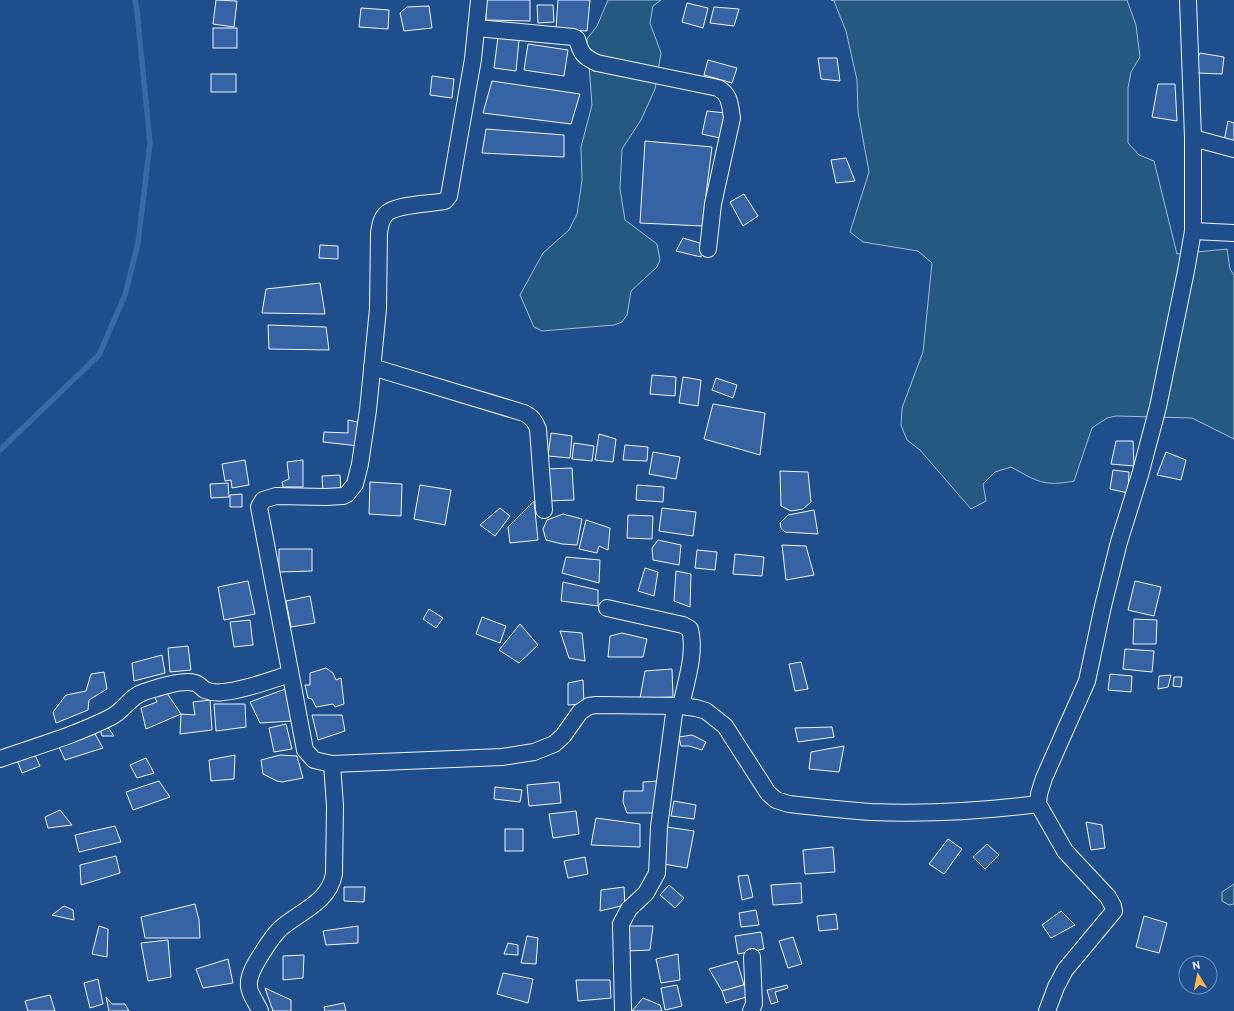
<svg xmlns="http://www.w3.org/2000/svg" width="1234" height="1011" viewBox="0 0 1234 1011" font-family="Overpass,sans-serif">
<rect width="100%" height="100%" fill="#1f4e8c"/>
<g fill="#245a82" stroke="#a8bbd7">
<path d="M608 0H661L653 6 650 23 661 53 655 89 641 120 622 149 620 189 625 220 657 244 660 260 657 267 631 291 627 315 622 322 614 325 542 331 534 327 520 295 543 253 569 230 577 214 582 181 581 147 592 105 587 39 597 26Z"/>
<path d="M831 0H1127L1136 25 1140 57 1131 72 1128 88V143L1139 155 1154 161 1177 254 1227 249 1230 269 1234 275V439L1192 418 1116 416 1107 418 1092 428 1074 481C1043 487 1037 481 1011 467L995 472 983 484 986 501 971 509 920 450 907 440 901 425 902 408 923 352 932 263 918 251 863 242 850 232 869 172 858 112 857 80 846 31 834 1Z"/>
<path d="M1234 884V904L1229 905 1222 901V892Z"/>
</g>
<g fill="none" stroke-linecap="round" stroke-linejoin="round">
<path stroke="#3b69a3" stroke-width="5.5" d="M0 450 99 355 125 295 138 243 150 143 137 11 135 0"/>
</g>
<g fill="#3563a3" stroke="#f2f6ff">
<path d="M216 0 237 1 234 27 213 24Z"/>
<path d="M486 0H530V21L486 20Z"/>
<path d="M558 0H590L587 31 556 29Z"/>
<path d="M687 3 708 8 703 28 682 22Z"/>
<path d="M537 5H553L554 22 538 23Z"/>
<path d="M429 6 432 28 404 31 400 13 407 7Z"/>
<path d="M714 7 739 9 734 26 710 23Z"/>
<path d="M361 8 389 10 388 29 359 27Z"/>
<rect x="213" y="28" width="24" height="20"/>
<path d="M498 37 519 40 516 71 494 68Z"/>
<path d="M528 44 568 50 564 76 524 70Z"/>
<path d="M1200 53 1224 57 1222 74 1197 73 1195 63Z"/>
<path d="M818 58H837L840 81 821 79Z"/>
<path d="M708 60 737 68 732 83 704 75Z"/>
<rect x="211" y="74" width="25" height="18"/>
<path d="M432 76 454 79 452 98 430 95Z"/>
<path d="M492 81 580 94 571 124 483 113Z"/>
<path d="M1158 84H1175L1177 121 1152 117Z"/>
<path d="M707 111 726 113 724 139 702 134Z"/>
<path d="M1228 121 1234 123V143L1224 141Z"/>
<path d="M486 129 564 135V157L482 153Z"/>
<path d="M645 141 712 147 702 226 640 223Z"/>
<path d="M846 158 855 181 836 183 831 160Z"/>
<path d="M744 194 758 216 743 226 730 202Z"/>
<path d="M683 238 703 244 701 257 676 251Z"/>
<path d="M320 245 338 246V259L319 258Z"/>
<path d="M320 283 325 314 262 313 266 289Z"/>
<path d="M268 325 326 327 329 350 269 349Z"/>
<path d="M652 375 676 377 675 396 650 394Z"/>
<path d="M683 377 701 380 698 406 679 403Z"/>
<path d="M716 378 737 385 733 398 712 390Z"/>
<path d="M713 404 765 413 760 455 704 439Z"/>
<path d="M348 420 362 423 359 446 323 442 324 432 348 433Z"/>
<path d="M551 433 572 436 570 458 548 456Z"/>
<path d="M599 434 616 439 613 462 595 460Z"/>
<path d="M1116 441H1133L1134 466 1111 464Z"/>
<path d="M574 443 594 446 592 461 572 459Z"/>
<path d="M625 445 648 447 647 461 623 460Z"/>
<path d="M653 452 680 457 676 479 649 474Z"/>
<path d="M1166 452 1186 460 1181 480 1157 475Z"/>
<path d="M245 460 249 485 232 488 231 480 225 481 222 464Z"/>
<path d="M303 460V487H283L282 482 289 479 287 462Z"/>
<path d="M572 468 574 500 548 501 546 469Z"/>
<path d="M1113 470 1129 472 1128 493 1110 489Z"/>
<path d="M780 471 808 472 811 502 803 509 791 511 781 506Z"/>
<path d="M340 475 341 494 323 495 322 476Z"/>
<path d="M370 482 402 484 401 516 369 514Z"/>
<path d="M228 483 229 497 211 498 210 484Z"/>
<path d="M420 485 451 490 445 525 414 519Z"/>
<path d="M637 485 664 487 663 502 636 500Z"/>
<path d="M242 494V507H230V495Z"/>
<path d="M534 501 538 540 510 543 508 527Z"/>
<path d="M500 508 510 516 495 536 480 525Z"/>
<path d="M662 508 696 512 693 536 659 531Z"/>
<path d="M814 510 818 534 785 532 781 528 780 523 788 515Z"/>
<path d="M563 514 582 519 577 545 562 544 546 540 543 529 547 520Z"/>
<path d="M628 515 653 516 652 539 627 538Z"/>
<path d="M586 520 610 528 608 550 599 546 597 553 579 549Z"/>
<path d="M658 540 681 545 679 565 653 560 652 548Z"/>
<path d="M782 545 806 546 814 575 786 580Z"/>
<path d="M279 549H312V571L279 572Z"/>
<path d="M697 550 717 552 715 570 695 568Z"/>
<path d="M735 554 764 557 762 576 733 574Z"/>
<path d="M566 557 600 560 599 583 562 573Z"/>
<path d="M645 568 658 572 654 596 638 591Z"/>
<path d="M676 571 691 574 690 607 674 601Z"/>
<path d="M248 581 255 614 224 620 218 587Z"/>
<path d="M1135 581 1161 587 1154 616 1128 610Z"/>
<path d="M563 582 598 590V606L561 601Z"/>
<path d="M310 596 315 623 291 627 286 601Z"/>
<path d="M429 609 443 618 436 628 423 619Z"/>
<path d="M482 617 506 626 500 643 476 634Z"/>
<path d="M1134 619 1157 620 1156 644H1133Z"/>
<path d="M250 620 253 645 234 647 230 622Z"/>
<path d="M520 624 538 645 519 663 499 650Z"/>
<path d="M560 631 582 633 585 661 569 658Z"/>
<path d="M622 633 647 639 643 657H608L610 636Z"/>
<path d="M188 646 191 670 170 672 168 648Z"/>
<path d="M1125 649 1154 651 1152 672 1123 669Z"/>
<path d="M162 655 165 673 134 681 132 663Z"/>
<path d="M801 662 808 689 795 691 789 664Z"/>
<path d="M326 668 333 673 336 680 341 678 344 704 335 707 333 704 316 707 312 699 308 698 305 685H310V673Z"/>
<path d="M672 669 673 697 640 698 645 671Z"/>
<path d="M104 672 107 689 89 700 88 710 56 723 53 712 66 695 86 691 91 674Z"/>
<path d="M1110 674 1132 676 1131 692 1108 690Z"/>
<path d="M1171 675 1168 687 1158 689 1159 676Z"/>
<path d="M1174 677H1182L1181 687 1173 686Z"/>
<path d="M583 680 584 704 568 705V683Z"/>
<path d="M288 688 292 721 260 723 250 702Z"/>
<path d="M167 693 181 714 146 729 141 708 157 702 154 696Z"/>
<path d="M210 700 212 730 180 734 181 714 195 715 193 702Z"/>
<path d="M214 704H245L246 727 216 731Z"/>
<path d="M312 715H342L345 731 318 740Z"/>
<path d="M286 724 292 749 274 752 269 728Z"/>
<path d="M107 726 114 736H102L100 729Z"/>
<path d="M832 727 834 737 798 742 795 728Z"/>
<path d="M95 734 103 748 65 760 59 747Z"/>
<path d="M692 735 706 742 702 750 689 746H681L679 737Z"/>
<path d="M844 746 839 772 809 769 811 752Z"/>
<path d="M34 753 40 766 22 773 17 760Z"/>
<path d="M235 755 234 779 211 781 209 760Z"/>
<path d="M280 755 297 756 303 778 282 782 277 781 263 774 261 760Z"/>
<path d="M146 758 154 773 137 778 130 765Z"/>
<path d="M159 781 170 797 133 810 126 792Z"/>
<path d="M659 781 658 813H627L623 802 624 791H643V782Z"/>
<path d="M559 782 561 803 529 806 527 785Z"/>
<path d="M495 787 522 790 520 802 494 799Z"/>
<path d="M674 801 696 805 694 819 671 816Z"/>
<path d="M60 810 72 825 48 828 45 817Z"/>
<path d="M576 811 579 834 553 838 549 814Z"/>
<path d="M596 818 640 824V847L591 845Z"/>
<path d="M1086 822 1102 825 1105 848 1091 850Z"/>
<path d="M115 826 121 842 79 852 75 835Z"/>
<path d="M667 827 694 831 687 868 664 864Z"/>
<rect x="505" y="829" width="18" height="22"/>
<path d="M948 839 962 849 944 874 929 864Z"/>
<path d="M987 844 999 855 985 869 973 857Z"/>
<path d="M833 847 835 872 805 874 803 850Z"/>
<path d="M116 856 120 873 81 885 80 865Z"/>
<path d="M585 857 588 874 568 878 564 861Z"/>
<path d="M748 875 753 897 742 900 738 876Z"/>
<path d="M801 883 802 903 773 905 771 885Z"/>
<path d="M669 885 684 898 675 908 660 895Z"/>
<path d="M344 887H365L364 902 344 901Z"/>
<path d="M624 887 625 905 600 911 601 890Z"/>
<path d="M195 904 199 920 200 938H145L141 917Z"/>
<path d="M64 906 73 910 74 920 52 915Z"/>
<path d="M756 910 759 925 741 927 739 913Z"/>
<path d="M1061 911 1075 925 1051 938 1042 925Z"/>
<path d="M836 914 838 929 819 931 817 916Z"/>
<path d="M1144 916 1167 923 1159 953 1136 947Z"/>
<path d="M99 926 108 929 107 957 92 954Z"/>
<path d="M358 926V943L326 945 323 931Z"/>
<path d="M628 926H653L650 950 627 951Z"/>
<path d="M761 932 764 949 738 954 735 936Z"/>
<path d="M527 936 538 938 536 964 521 963Z"/>
<path d="M793 937 802 964 788 968 779 941Z"/>
<path d="M168 940 171 977 148 981 141 943Z"/>
<path d="M508 943 518 945V955L504 954Z"/>
<path d="M678 954 680 980 661 983 656 959Z"/>
<path d="M304 955 303 978 283 980V956Z"/>
<path d="M228 959 233 983 203 988 196 969Z"/>
<path d="M737 961 744 985 722 991 709 969Z"/>
<path d="M503 973 533 979 528 1003 497 994Z"/>
<path d="M98 979 103 1004 90 1008 84 983Z"/>
<path d="M576 980H610L611 998 578 1001Z"/>
<path d="M747 984 750 996 726 1003 722 991Z"/>
<path d="M677 985 682 1006 665 1010 661 988Z"/>
<path d="M787 985 788 988 775 992 778 1002 771 1004 767 990Z"/>
<path d="M265 988 291 1000V1011H273Z"/>
<path d="M50 995 55 1011H28L25 1001Z"/>
<path d="M106 997 112 1004H125L129 1011H109Z"/>
<path d="M643 998 660 1005 662 1011H632Z"/>
<path d="M344 1003 346 1011H325L324 1007Z"/>
</g>
<g fill="none" stroke-linecap="round" stroke-linejoin="round">
<defs>
<g id="street">
<path d="M479 0 473 59 449 196 445 201C430 204 398 204 387 213 381 218 380 226 379 233L378 309 368 410 360 464 355 484 347 494 343 496 326 497 276 496 263 500 259 507 305 750 314 760 332 764 502 757 534 752 554 744 563 736 580 712 589 706 596 705 681 706 696 708 706 711 725 726 768 793 776 800 789 804C816 807 843 810 871 812 925 814 984 811 1038 804"/>
<path d="M477 28 573 37 577 39C581 54 584 57 597 63L718 88C730 94 730 105 732 118L713 204 708 249"/>
<path d="M1193 138 1234 149"/>
<path d="M1193 231 1234 233"/>
<path d="M372 367 524 413C532 417 535 421 538 429L544 510"/>
<path d="M607 608 683 625 690 629C696 654 686 681 681 706"/>
<path d="M0 759C37 746 76 735 111 717 124 711 130 696 144 692 156 688 183 679 195 683 199 684 202 688 205 690 210 692 217 693 223 692 242 691 271 680 290 674"/>
<path d="M260 1011C257 1003 249 994 249 986 248 976 254 966 259 958 266 947 272 936 281 928 301 911 329 902 334 874L335 806 332 764"/>
<path d="M623 1011 621 924 629 909 646 893 657 873 659 827 675 706"/>
<path d="M751 1011 754 1004 752 957"/>
<path d="M1047 1011 1056 987 1065 970 1114 911 1113 906 1108 897 1065 851 1041 809 1038 804 1039 794 1044 778 1087 681 1103 606 1119 542 1140 475 1158 407 1186 271 1193 231V138L1188 0"/>
</g>
</defs>
<use href="#street" stroke="#f2f6ff" stroke-width="18"/>
<use href="#street" stroke="#1f4e8c" stroke-width="16"/>
</g>
<g transform="translate(1198 975) rotate(350)"><circle r="19" fill="#1f4e8c" stroke="#7391ba"/>
<path d="M0-3L7 15L0 10L-7 15Z" fill="#ffb74d"/>
<text y="-6" font-size="11" font-weight="bold" text-anchor="middle" fill="#f2f6ff">N</text>
</g>
</svg>
